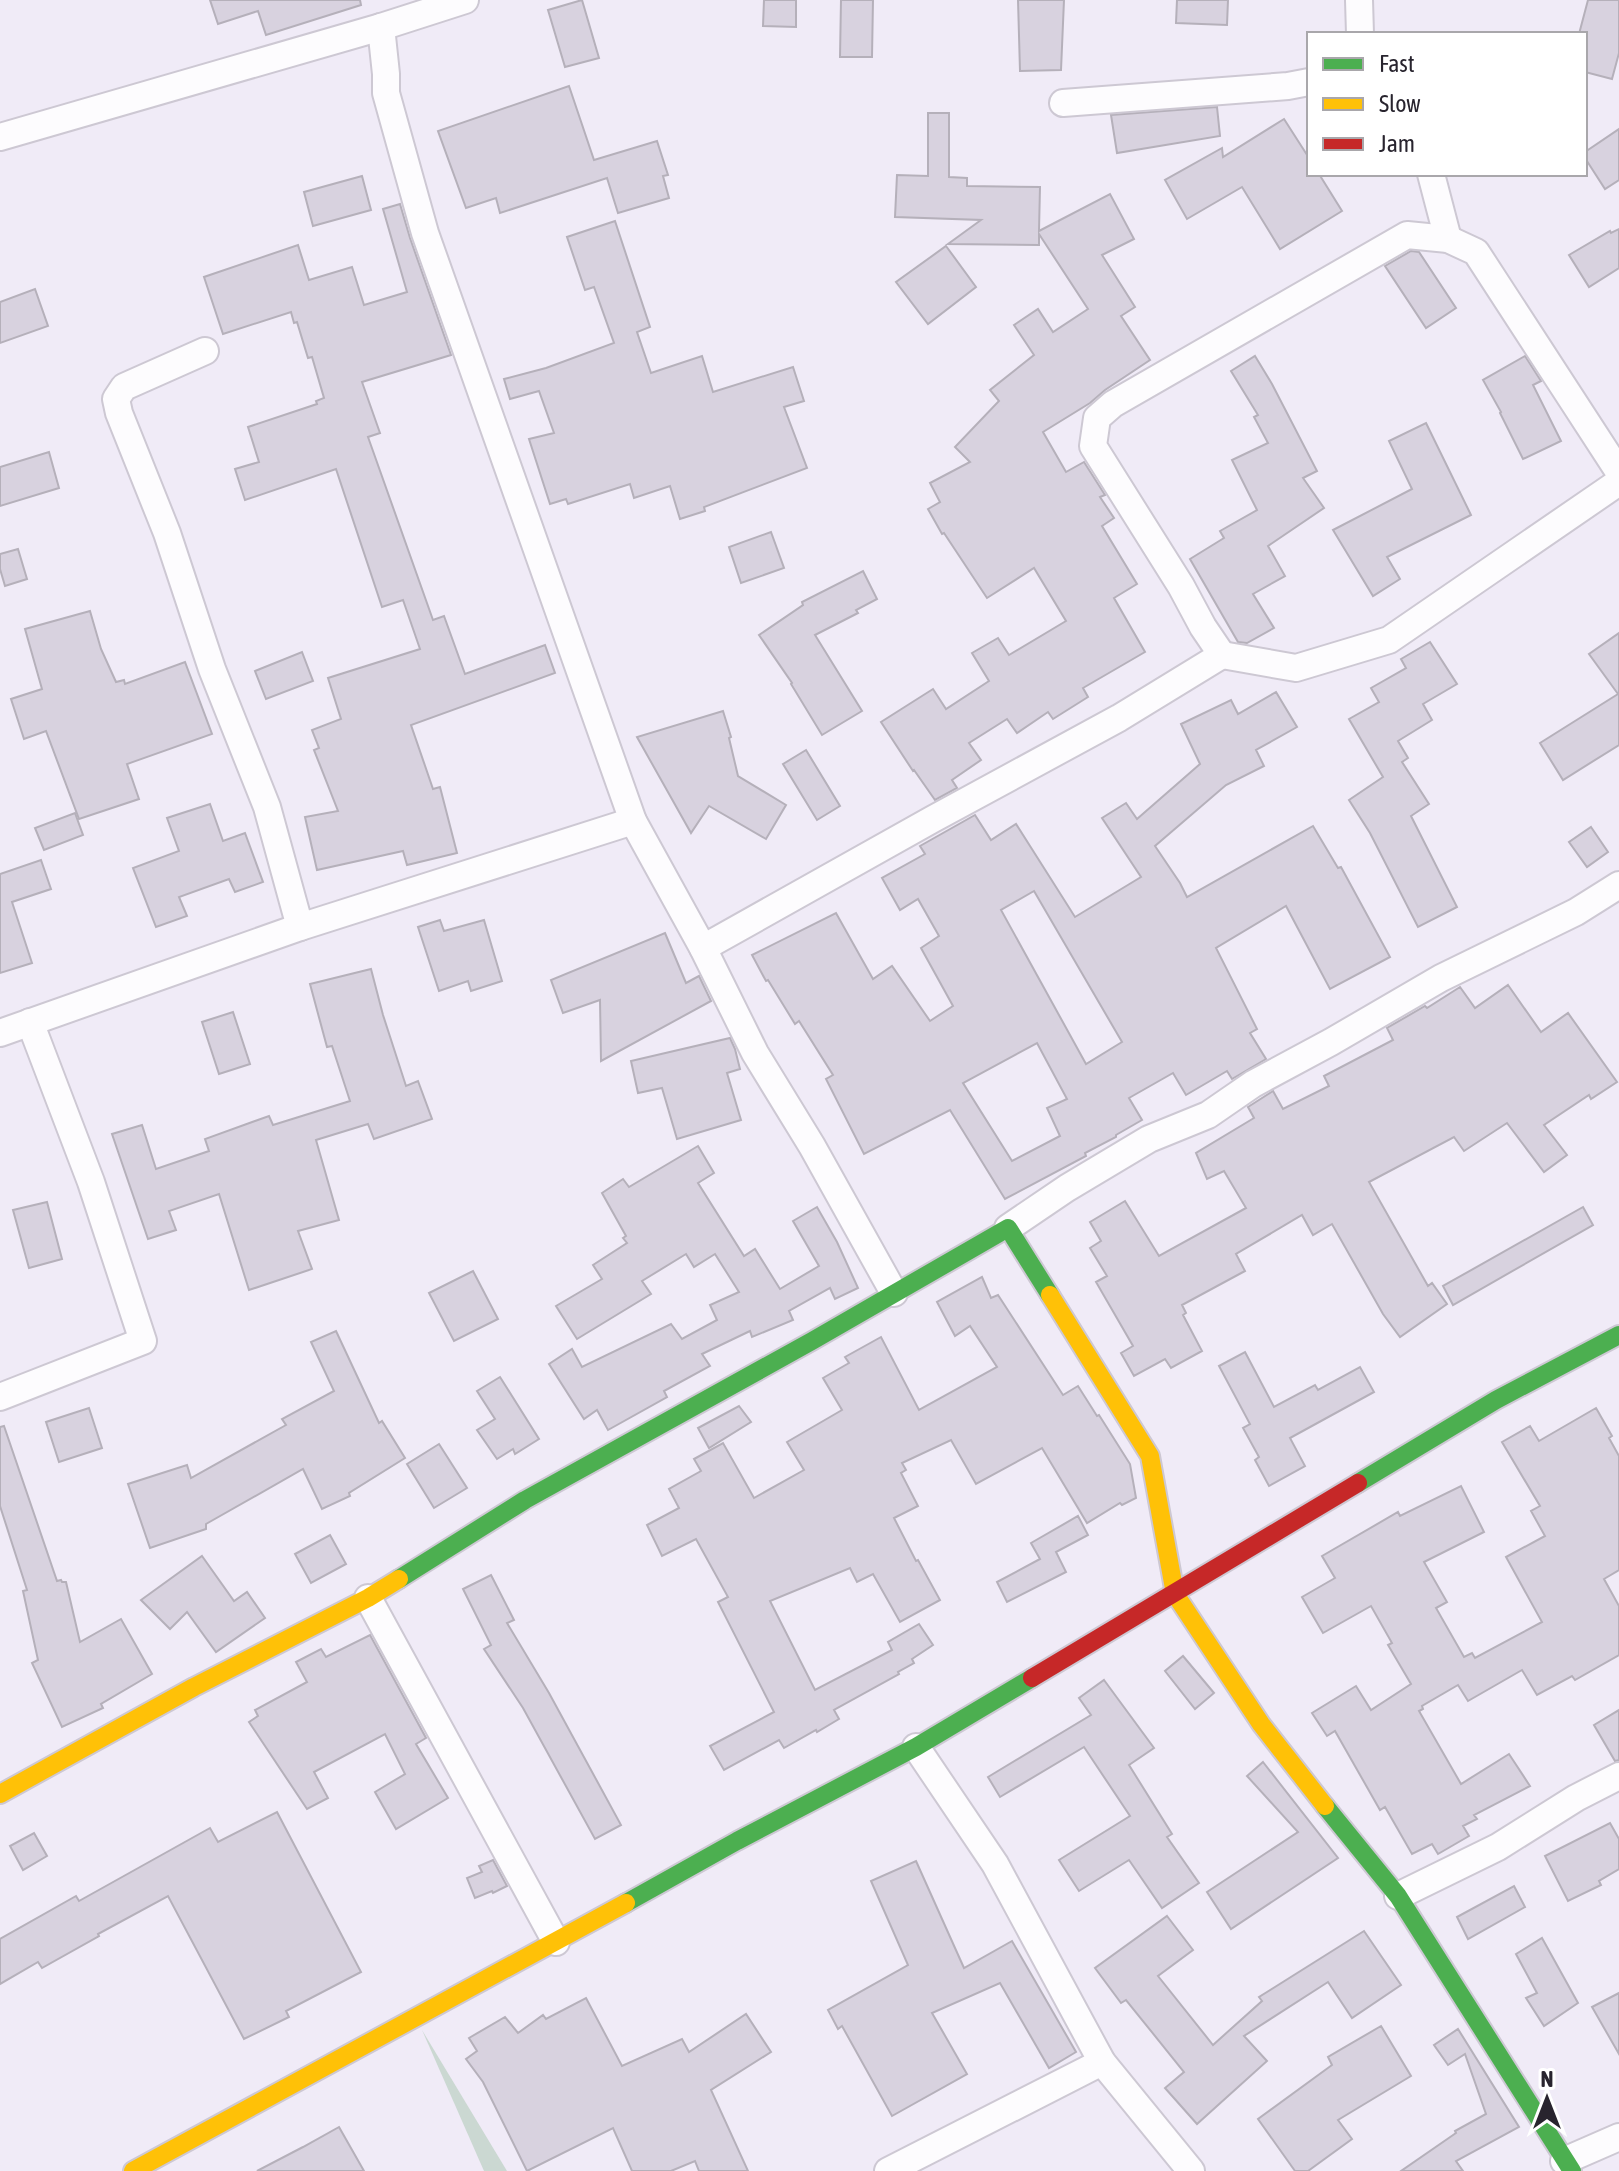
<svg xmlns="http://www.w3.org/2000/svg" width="1619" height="2171" viewBox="0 0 1619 2171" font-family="'Asap Condensed',sans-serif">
<rect width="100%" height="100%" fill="#f0ebf7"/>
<path fill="#cbd8d2" d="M422 2030 507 2171H484Z"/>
<g fill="#d8d2df" stroke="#b5b0ba" stroke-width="2" fill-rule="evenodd">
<path d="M210 0H360L361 5 266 35 258 11 218 24Z"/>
<path d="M582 0 599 58 565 67 548 10Z"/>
<path d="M764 0H796V27L763 26Z"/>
<path d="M841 0H873L872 57H840Z"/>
<path d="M1018 0H1064L1061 70 1020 71Z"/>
<path d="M1177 0H1228L1227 25 1176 23Z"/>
<path d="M1588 0H1619V53L1612 79 1585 72V34H1579Z"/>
<path d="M569 86 594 160 657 141 668 175 663 176 669 198 618 213 607 178 500 213 496 198 466 208 438 131Z"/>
<path d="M1217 107 1220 136 1117 153 1111 115Z"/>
<path d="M928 113H949V177L967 178V186L1040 187 1039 231 1110 194 1134 239 1102 255 1135 307 1121 316 1150 360 1105 390 1090 403 1043 432 1066 472 1084 462 1105 495 1100 497 1114 518 1102 526 1137 584 1114 598 1145 652 1083 688 1088 697 1053 719 1048 712 1017 733 1007 719 969 743 981 760 952 780 957 788 935 800 914 770 913 771 881 722 933 689 946 709 989 681 972 653 998 638 1009 655 1066 621 1034 568 987 598 944 533 942 534 928 509 940 502 930 483 970 462 955 447 999 401 990 390 1034 355 1014 325 1038 309 1053 332 1088 309 1039 234V245L948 244 981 220 895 217 897 175 928 176Z"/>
<path d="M1284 119 1309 158V174H1319L1342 211 1280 249 1242 187 1187 219 1165 180 1222 148 1223 157Z"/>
<path d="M1619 129V180L1605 189 1585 158V152Z"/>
<path d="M362 176 371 210 313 226 304 192Z"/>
<path d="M400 204 410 238 451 355 362 382 380 433 368 437 433 620 444 616 465 674 545 645 555 673 411 725 433 789 440 787 457 853 407 865 403 851 317 870 305 817 338 811 314 750 319 748 312 730 341 719 328 678 420 649 403 600 382 607 336 469 245 500 235 469 259 462 248 427 317 404 316 401 324 398 312 357 308 358 297 322 294 323 291 312 223 334 204 277 298 245 309 280 352 267 364 305 407 292 383 209Z"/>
<path d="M615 221 650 327 637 332 651 373 702 356 713 392 793 367 804 401 784 407 807 468 704 507 705 511 680 519 670 486 634 498 630 484 568 504 566 499 550 504 529 439 554 433 539 391 510 399 504 379 546 368 614 343 594 287 585 290 567 237Z"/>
<path d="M1619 229V268L1589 287 1569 255 1610 231 1611 233Z"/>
<path d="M946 246 976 287 928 324 896 282Z"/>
<path d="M1411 251 1419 252 1456 308 1426 328 1385 266Z"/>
<path d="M35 289 48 326 0 343V302Z"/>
<path d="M1255 356 1272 384 1317 471 1303 478 1324 508 1268 546 1285 576 1253 594 1274 628 1247 643 1238 642 1190 559 1224 538 1220 531 1257 510 1232 460 1268 443 1254 417 1258 415 1231 371Z"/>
<path d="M1525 356 1541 381 1533 385 1561 441 1523 459 1500 413 1501 412 1483 380Z"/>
<path d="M1426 423 1471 515 1387 557 1400 579 1373 596 1333 530 1412 489 1389 441Z"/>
<path d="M49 452 59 488 0 506V467Z"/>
<path d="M771 532 784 568 741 583 729 547Z"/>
<path d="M18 549 27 579 5 586 0 569V554Z"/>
<path d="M863 571 877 599 856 610 858 613 815 635 862 711 822 735 791 684 792 683 759 635 803 605 802 602Z"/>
<path d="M90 611 101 649 116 682 124 680 125 684 185 662 212 734 127 764 139 799 79 819 46 731 24 739 11 699 42 689 25 629Z"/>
<path d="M1619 633V745L1563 780 1540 743 1618 694 1589 654Z"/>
<path d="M1430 642 1457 684 1423 704 1432 720 1398 741 1408 758 1402 762 1429 804 1411 816 1457 907 1418 927 1370 833 1349 800 1383 777 1349 719 1379 702 1371 688 1406 668 1401 659Z"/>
<path d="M302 652 313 681 266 699 255 671Z"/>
<path d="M1276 692 1297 727 1256 750 1264 766 1226 785 1155 846 1180 883 1187 897 1313 826 1338 868 1341 867 1390 957 1330 989 1286 906 1216 948 1257 1029 1250 1033 1266 1059 1232 1079 1227 1071 1186 1095 1173 1073 1129 1098 1142 1120 1116 1135V1137L1085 1153 1086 1156 1005 1199 950 1110 864 1154 826 1079 833 1075 799 1021 795 1024 768 980 766 981 752 955 836 913 873 979 892 966 930 1021 953 1006 921 948 939 936 918 899 900 910 882 878 925 854 920 846 975 815 991 840 1016 824 1075 917 1141 877 1102 818 1126 803 1137 819 1200 764 1181 724 1231 700 1238 714ZM1034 891 1122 1042 1086 1064 1001 910ZM1037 1043 1067 1099 1047 1108 1060 1136 1012 1161 963 1083Z"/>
<path d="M723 711 731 737 729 738 738 776 786 805 766 839 709 806 691 833 637 737Z"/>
<path d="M806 750 840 806 817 820 783 764Z"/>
<path d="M210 804 223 841 245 833 263 882 235 892 229 879 179 897 187 916 156 927 133 868 179 851 167 818Z"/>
<path d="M75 813 83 835 44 850 35 828Z"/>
<path d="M1591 827 1608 852 1587 867 1569 842Z"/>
<path d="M41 860 51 889 12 902 32 963 0 973V874Z"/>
<path d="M440 920 444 931 484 920 502 981 471 991 468 981 439 991 418 927Z"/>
<path d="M665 933 686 983 699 976 711 1001 601 1061 600 1000 563 1013 551 980Z"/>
<path d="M371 969 383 1015 406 1086 418 1081 432 1119 374 1139 368 1124 316 1140 339 1220 298 1231 312 1269 249 1290 219 1194 169 1211 176 1230 148 1239 112 1134 142 1125 156 1169 209 1151 205 1139 269 1116 273 1125 350 1101 332 1046 327 1047 310 984Z"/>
<path d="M1508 985 1541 1032 1568 1013 1617 1082 1591 1099 1589 1095 1544 1125 1567 1155 1544 1172 1507 1123 1464 1151 1454 1137 1369 1182 1428 1286 1432 1283 1447 1304 1400 1337 1383 1314 1332 1224 1313 1235 1302 1215 1236 1254 1245 1271 1182 1305 1186 1313 1183 1315 1202 1351 1171 1368 1165 1359 1134 1376 1121 1353 1133 1346 1096 1282 1107 1276 1090 1248 1101 1241 1090 1222 1125 1201 1159 1256 1246 1208 1224 1171 1207 1179 1196 1153 1254 1118 1248 1107 1273 1091 1283 1109 1329 1086 1324 1076 1393 1040 1387 1028 1425 1006 1427 1008 1460 987 1475 1008Z"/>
<path d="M233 1012 250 1064 219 1074 202 1022Z"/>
<path d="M730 1038 735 1049 740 1069 727 1073 741 1120 677 1139 662 1088 638 1093 631 1061Z"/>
<path d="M698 1146 714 1173 698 1183 744 1256 755 1249 780 1289 819 1266 793 1221 817 1207 837 1242 858 1288 835 1299 830 1288 789 1311 793 1320 752 1337 750 1331 702 1354 710 1366 664 1391 667 1397 608 1430 597 1410 584 1419 549 1364 572 1349 582 1367 671 1324 682 1339 717 1320 710 1305 739 1292 715 1254 694 1267 686 1254 642 1281 651 1294 577 1339 556 1306 602 1279 593 1265 627 1243 623 1238 626 1236 602 1193 623 1179 629 1187Z"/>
<path d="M47 1202 62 1259 29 1268 13 1210Z"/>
<path d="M1583 1207 1593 1225 1453 1305 1443 1286Z"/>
<path d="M473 1271 498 1319 454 1341 429 1293Z"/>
<path d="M982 1277 991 1298 998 1295 1063 1395 1078 1386 1097 1416 1099 1415 1130 1464 1136 1498 1122 1505 1120 1503 1087 1523 1042 1448 976 1484 951 1440 902 1463 906 1470 901 1473 918 1506 894 1518 916 1561 918 1560 940 1600 900 1622 873 1574 857 1582 850 1568 770 1601 815 1690 892 1650 888 1642 919 1624 933 1645 912 1659 914 1663 898 1672 899 1674 834 1710 839 1719 817 1732 816 1730 784 1748 779 1740 724 1770 710 1746 774 1712 718 1602 728 1597 696 1539 662 1556 647 1525 679 1508 669 1489 701 1471 694 1459 723 1443 754 1498 804 1470 787 1442 842 1410 823 1378 849 1363 845 1357 881 1337 919 1410 997 1367 970 1326 955 1336 937 1302Z"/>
<path d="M336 1331 379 1423 382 1421 405 1458 349 1493 350 1496 322 1509 303 1469 206 1524V1529L150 1548 128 1484 187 1465 191 1478 286 1425 282 1419 334 1391 311 1342Z"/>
<path d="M1245 1352 1274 1407 1315 1385 1318 1390 1360 1367 1374 1392 1290 1438 1305 1466 1269 1486 1255 1460 1259 1457 1243 1428 1250 1424 1219 1366Z"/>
<path d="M500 1377 539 1439 515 1454 513 1449 497 1459 477 1430 495 1419 477 1391Z"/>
<path d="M739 1406 751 1422 709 1448 698 1428Z"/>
<path d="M89 1408 102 1448 59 1462 46 1422Z"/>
<path d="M1596 1408 1612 1436 1609 1438 1619 1456V1570L1604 1579 1619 1606V1655L1575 1680 1572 1676 1537 1695 1522 1670 1468 1701 1458 1685 1422 1706 1423 1709 1419 1711 1461 1784 1509 1754 1530 1786 1474 1815 1477 1819 1463 1826 1469 1836 1438 1854 1432 1844 1412 1854 1385 1807 1380 1810 1335 1731 1327 1736 1312 1713 1356 1686 1371 1710 1411 1684 1388 1645 1392 1643 1371 1606 1323 1633 1302 1597 1335 1578 1322 1556 1398 1512 1400 1516 1461 1486 1484 1532 1424 1562 1447 1602 1436 1608 1464 1657 1472 1653 1475 1658 1542 1622 1506 1557 1545 1536 1531 1511 1540 1506 1502 1442 1530 1426 1539 1441Z"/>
<path d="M4 1426 57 1581 61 1580 62 1582H66L80 1642 121 1619 152 1674 101 1704 103 1708 62 1727 32 1663 38 1660 23 1591 27 1590 0 1506V1427Z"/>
<path d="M439 1444 467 1488 434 1508 407 1464Z"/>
<path d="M1078 1516 1088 1535 1056 1552 1066 1572 1007 1602 997 1582 1040 1559 1031 1543Z"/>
<path d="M330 1535 346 1564 311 1583 295 1554Z"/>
<path d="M202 1556 234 1601 247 1592 265 1618 216 1652 187 1612 170 1629 141 1600Z"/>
<path d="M491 1575 514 1620 507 1623 549 1693 621 1825 595 1839 523 1708 484 1649 491 1645 463 1589Z"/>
<path d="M370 1635 426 1738 416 1744 448 1798 396 1829 375 1792 405 1774 385 1734 314 1772 328 1798 307 1809 249 1722 258 1716 255 1710 307 1682 296 1662 321 1649 326 1657Z"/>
<path d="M1183 1656 1214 1693 1195 1709 1165 1671Z"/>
<path d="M1104 1680 1154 1748 1129 1765 1172 1834 1167 1837 1199 1883 1162 1908 1129 1860 1079 1891 1059 1860 1130 1816 1084 1747 1000 1797 988 1777 1091 1715 1079 1698Z"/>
<path d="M1619 1710V1760L1615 1761 1594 1725Z"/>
<path d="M1263 1762 1338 1858 1231 1929 1207 1892 1298 1832 1247 1776Z"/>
<path d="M277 1812 361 1972 286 2011 289 2017 244 2039 168 1896 98 1934 99 1936 42 1968 38 1962 0 1984V1939L76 1896 79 1901 210 1828 218 1842Z"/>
<path d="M1610 1823 1619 1839V1869L1599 1881 1601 1885 1568 1901 1545 1856Z"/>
<path d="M34 1833 47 1856 23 1870 10 1846Z"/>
<path d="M493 1860 507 1886 493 1893 492 1891 475 1898 467 1878 482 1872 479 1866Z"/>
<path d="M916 1861 964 1968 1012 1941 1076 2052 1049 2068 1000 1983 932 2013 967 2074 892 2116 842 2026 838 2029 828 2010 908 1965 871 1881Z"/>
<path d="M1514 1886 1525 1907 1468 1939 1457 1917Z"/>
<path d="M1167 1916 1193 1950 1158 1976 1213 2045 1262 2001 1259 1997 1364 1931 1401 1985 1352 2018 1328 1982 1244 2036 1267 2061 1197 2124 1165 2088 1184 2072 1126 2000 1121 2003 1095 1968Z"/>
<path d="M1542 1938 1578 2003 1544 2026 1526 1998 1537 1993 1516 1954Z"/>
<path d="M1619 1993V2054L1592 2007Z"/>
<path d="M586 1998 622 2066 682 2039 689 2052 746 2014 771 2052 711 2090 748 2171H699L695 2161 671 2171H632L613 2128 527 2171 483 2082 466 2059 477 2051 469 2038 505 2017 518 2033 543 2015 546 2019Z"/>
<path d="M1381 2026 1411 2076 1338 2120 1352 2139 1308 2171H1295L1258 2119 1332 2065 1328 2057Z"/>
<path d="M1458 2029 1519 2127 1456 2161 1463 2171H1401L1456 2133 1455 2131 1486 2114 1465 2054 1448 2065 1434 2045Z"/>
<path d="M339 2127 364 2171H257L303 2147Z"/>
</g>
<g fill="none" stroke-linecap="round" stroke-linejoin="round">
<defs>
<g id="street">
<path d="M1359 0 1360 34"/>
<path d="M381 27 386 74V93L425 233 633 821 703 948 755 1053 812 1146 894 1293"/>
<path d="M1063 103 1288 86 1309 82"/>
<path d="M0 137 381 27 465 0"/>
<path d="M1431 174 1448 239"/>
<path d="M205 351 124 387 116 399 119 413 167 533 212 669 267 807 300 927"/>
<path d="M1222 655 1296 668 1389 640 1619 482"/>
<path d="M703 948 933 819 1119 718 1222 655 1203 627 1181 586 1093 446 1097 418 1113 404 1407 235 1448 239 1476 252 1619 472"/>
<path d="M0 1033 300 927 633 821"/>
<path d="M1008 1228 1067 1188 1149 1139 1208 1115 1253 1084 1331 1042 1441 978 1576 912 1619 885"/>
<path d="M0 1397 143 1341 91 1182 30 1022"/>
<path d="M368 1598 556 1942"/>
<path d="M916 1747 995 1864 1102 2062 1191 2171"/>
<path d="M1398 1896 1498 1847 1576 1798 1619 1776"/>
<path d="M1564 2161 1619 2137"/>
<path d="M888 2171 1102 2062"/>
</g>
<g id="fast">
<path d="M1358 1483 1496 1400 1619 1335"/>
<path d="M399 1579 525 1500 812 1341 1008 1228 1050 1295"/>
<path d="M1325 1806 1398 1896 1572 2171"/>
<path d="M626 1903 737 1841 916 1747 1032 1678"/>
</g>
<g id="slow">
<path d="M1050 1295 1150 1456 1175 1594 1261 1724 1325 1806"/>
<path d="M0 1794 194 1687 368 1598 399 1579"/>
<path d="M133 2171 626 1903"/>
</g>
<path id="jam" d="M1032 1678 1358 1483"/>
</defs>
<use href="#street" stroke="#cdc8d3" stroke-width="30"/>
<use href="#fast" stroke="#cdc8d3" stroke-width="22"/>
<use href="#slow" stroke="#cdc8d3" stroke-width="22"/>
<use href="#jam" stroke="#cdc8d3" stroke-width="22"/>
<use href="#street" stroke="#fdfcfe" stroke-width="26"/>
<use href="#fast" stroke="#4caf50" stroke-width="18"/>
<use href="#slow" stroke="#ffc107" stroke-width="18"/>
<use href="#jam" stroke="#c62828" stroke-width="18"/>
</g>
<rect x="1307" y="32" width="280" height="144" fill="#ffffff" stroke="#a9a7ab" stroke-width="2"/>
<rect x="1323" y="58" width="40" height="12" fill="#4caf50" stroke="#a9a7ab" stroke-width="2"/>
<text x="1379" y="72" font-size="24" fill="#28242e">Fast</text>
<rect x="1323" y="98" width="40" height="12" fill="#ffc107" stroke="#a9a7ab" stroke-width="2"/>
<text x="1379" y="112" font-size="24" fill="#28242e">Slow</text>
<rect x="1323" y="138" width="40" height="12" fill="#c62828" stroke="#a9a7ab" stroke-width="2"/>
<text x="1379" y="152" font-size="24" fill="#28242e">Jam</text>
<g transform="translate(1547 2099)" stroke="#ffffff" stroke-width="6" paint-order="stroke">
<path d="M0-6L14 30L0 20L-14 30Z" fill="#28242e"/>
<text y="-12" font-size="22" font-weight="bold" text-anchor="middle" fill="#28242e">N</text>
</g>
</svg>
